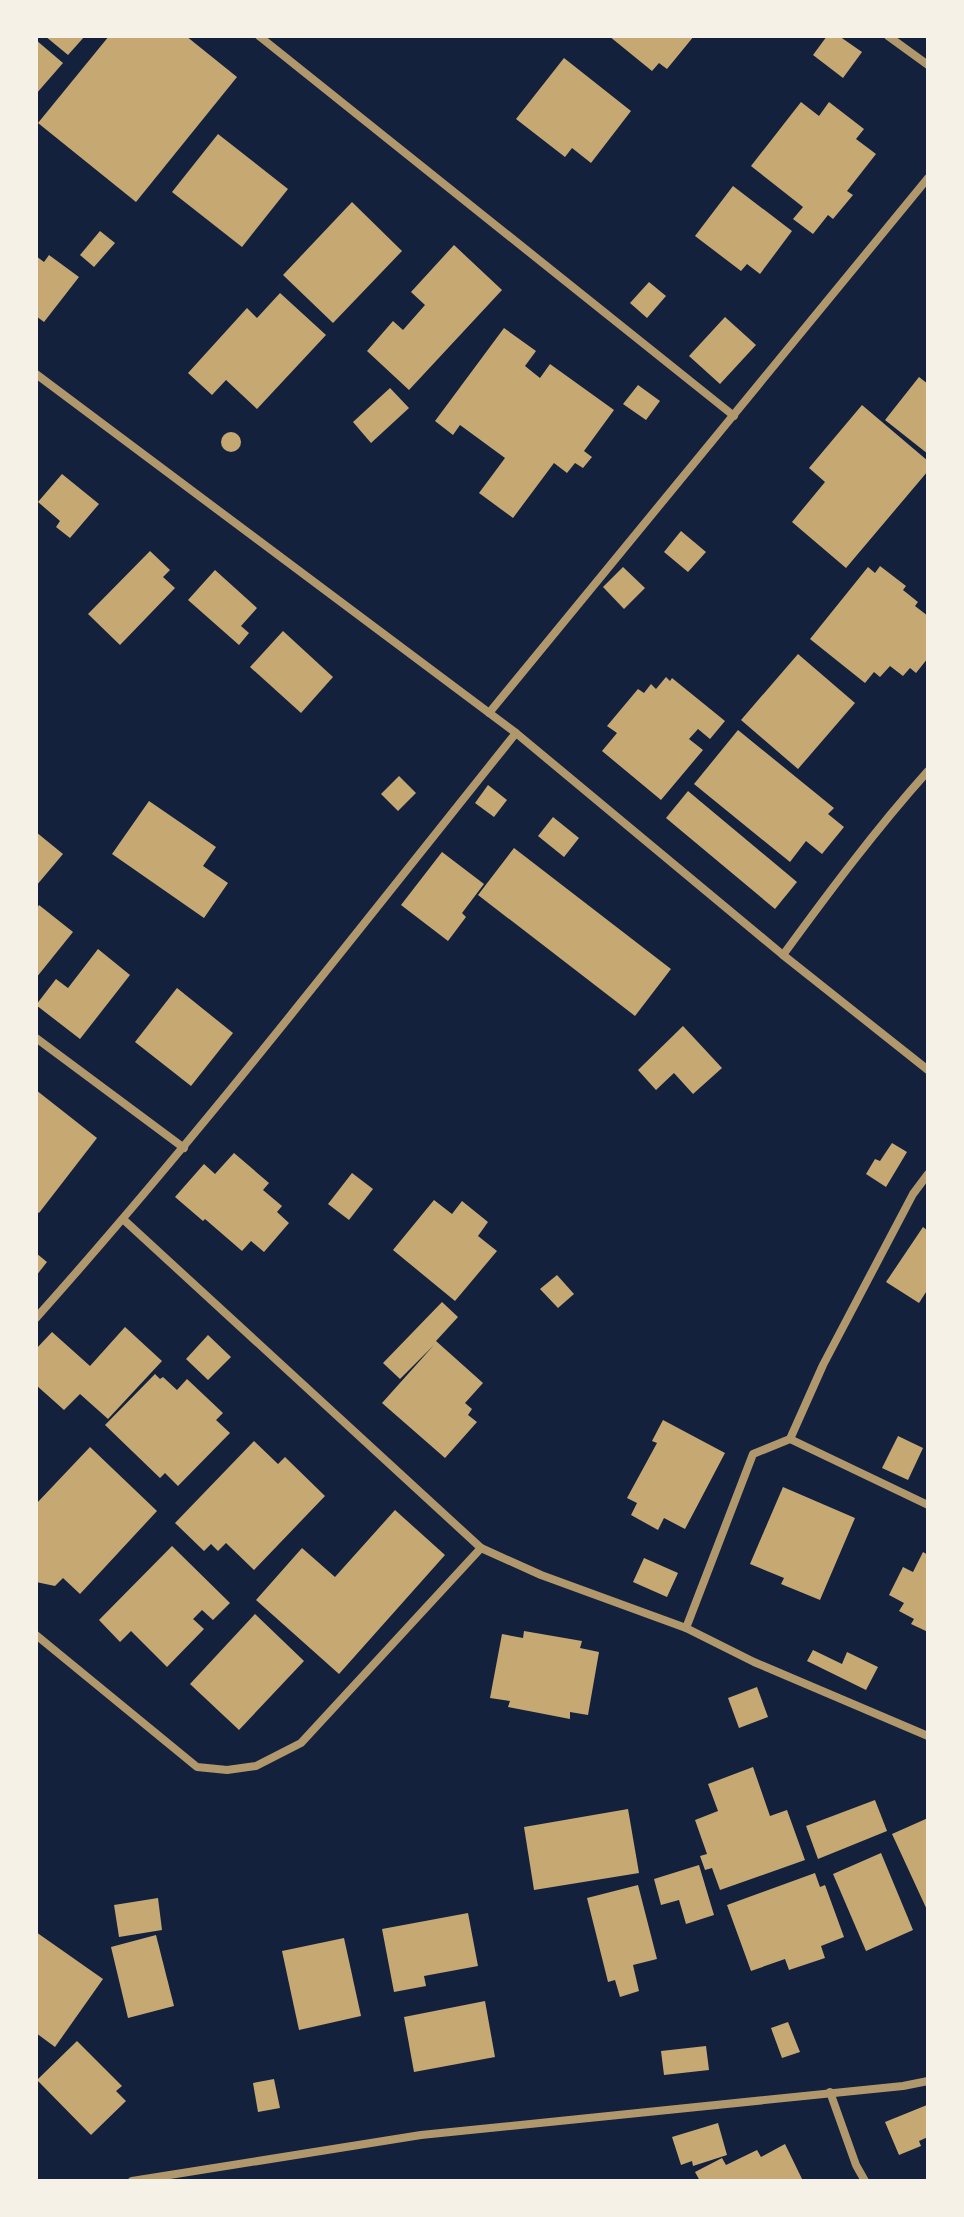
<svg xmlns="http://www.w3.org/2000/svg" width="964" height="2217" viewBox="0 0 964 2217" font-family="Ubuntu,sans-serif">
<rect width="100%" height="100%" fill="#14213d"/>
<g fill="#c6a872">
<path d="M45 36H85L68 55Z"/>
<path d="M109 36H186L237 77 136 202 38 123Z"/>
<path d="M609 36H694L667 69 659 63 652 71Z"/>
<path d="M827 36H839L862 52 843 78 813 55Z"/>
<path d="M36 40 63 63 36 94Z"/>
<path d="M564 58 631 111 591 163 572 148 565 157 516 119Z"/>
<path d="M801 102 819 116 829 102 864 129 856 139 876 154 847 191 853 195 833 219 828 215 813 234 793 219 803 207 751 166Z"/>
<path d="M218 134 288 189 242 247 172 192Z"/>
<path d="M733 186 792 231 760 274 747 264 741 271 695 236Z"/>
<path d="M352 202 402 251 333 323 283 275Z"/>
<path d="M100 231 115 243 94 267 80 255Z"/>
<path d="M454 245 502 290 409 390 367 351 393 321 403 330 425 305 411 292Z"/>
<path d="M49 255 79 277 44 322 36 316V256L44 262Z"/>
<path d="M649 282 666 296 647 318 630 303Z"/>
<path d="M280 293 326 335 257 409 226 380 212 395 188 373 247 308 257 318Z"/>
<path d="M725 317 756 345 720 384 689 356Z"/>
<path d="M504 328 536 351 525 366 540 378 550 364 614 410 584 451 592 457 583 468 575 463 567 473 554 463 513 518 479 493 505 458 460 425 453 435 435 421Z"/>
<path d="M919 377 928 384V454L885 420Z"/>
<path d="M638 385 660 401 646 420 623 404Z"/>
<path d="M390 388 409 408 371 443 353 422Z"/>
<path d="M862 405 928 461V471L846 568 792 522 825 482 809 468Z"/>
<circle cx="231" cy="442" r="10"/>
<path d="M62 474 99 504 70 538 56 527 60 521 38 502Z"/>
<path d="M681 531 706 552 688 572 664 552Z"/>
<path d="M150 551 170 570 163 577 175 588 120 645 88 614Z"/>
<path d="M880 566 906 586 903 590 918 602 915 606 928 616V658L916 673 910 668 903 676 890 666 880 677 874 672 865 683 810 639 868 567 875 573Z"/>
<path d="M623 567 645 588 624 609 603 587Z"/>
<path d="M215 570 257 608 241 626 249 633 239 645 188 600Z"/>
<path d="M283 631 333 677 301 713 250 667Z"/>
<path d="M798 654 855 703 798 769 741 720Z"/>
<path d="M666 677 670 681 672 678 725 721 710 739 698 729 689 739 703 750 661 800 602 751 617 733 607 726 638 689 644 693 651 684 656 689Z"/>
<path d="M738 730 834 808 828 814 844 827 822 854 806 841 790 862 694 784Z"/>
<path d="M399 776 416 793 398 811 381 794Z"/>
<path d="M488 785 507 800 494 817 475 803Z"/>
<path d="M688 791 797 882 775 909 666 818Z"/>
<path d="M149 801 216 847 203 866 228 883 204 918 112 854Z"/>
<path d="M553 817 579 838 564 857 538 836Z"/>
<path d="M36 832 63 854 36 886Z"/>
<path d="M514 848 671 969 635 1016 478 895Z"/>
<path d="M442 852 484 884 462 913 466 917 448 941 401 905Z"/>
<path d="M39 905 73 932 36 978V910Z"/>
<path d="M98 949 130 975 80 1039 36 1005 56 979 68 988Z"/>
<path d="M177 988 233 1033 191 1086 135 1042Z"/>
<path d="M683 1026 722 1068 693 1094 674 1073 656 1090 638 1070Z"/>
<path d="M36 1090 97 1138 39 1213 36 1211Z"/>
<path d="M892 1143 907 1152 886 1187 866 1174 875 1159 880 1161Z"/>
<path d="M234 1153 269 1183 263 1190 282 1206 277 1212 289 1223 264 1252 251 1241 242 1251 205 1219 203 1221 175 1197 204 1164 215 1174Z"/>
<path d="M352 1173 373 1189 349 1220 328 1204Z"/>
<path d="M434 1200 452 1214 462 1201 488 1222 478 1236 497 1251 455 1301 393 1250Z"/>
<path d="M923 1227 928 1231V1289L919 1303 886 1282Z"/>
<path d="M36 1253 47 1262 36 1276Z"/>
<path d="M557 1275 574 1294 558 1308 540 1289Z"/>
<path d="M442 1302 458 1317 436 1341 483 1383 465 1403 472 1409 468 1415 477 1422 445 1458 382 1403 434 1345 400 1379 383 1363Z"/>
<path d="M125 1327 162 1361 108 1419 80 1394 64 1410 36 1385V1349L52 1332 90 1366Z"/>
<path d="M208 1335 231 1357 208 1380 186 1359Z"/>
<path d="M155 1374 160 1379 163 1377 177 1390 187 1379 223 1413 216 1420 230 1433 178 1486 165 1473 160 1478 105 1425Z"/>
<path d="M663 1420 725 1453 685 1529 664 1518 658 1530 631 1515 637 1503 627 1498 657 1443 652 1441Z"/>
<path d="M898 1436 923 1448 908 1480 882 1468Z"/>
<path d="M254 1441 278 1464 285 1457 325 1496 254 1570 226 1543 218 1551 211 1544 204 1551 175 1523Z"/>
<path d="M90 1447 157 1511 80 1594 63 1578 55 1586 36 1582V1504Z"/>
<path d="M783 1487 855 1518 820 1600 781 1584 784 1578 750 1564Z"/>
<path d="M395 1510 445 1555 339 1674 256 1600 302 1548 335 1577Z"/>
<path d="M172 1546 230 1603 213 1620 202 1610 193 1619 204 1629 167 1667 131 1631 120 1642 99 1620Z"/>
<path d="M923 1552 928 1555V1632L911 1624 914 1619 899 1611 904 1603 889 1595 903 1567 913 1572Z"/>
<path d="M644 1558 678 1573 667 1597 633 1582Z"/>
<path d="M255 1614 304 1661 239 1730 190 1684Z"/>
<path d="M524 1631 582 1641 580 1648 599 1652 588 1715 570 1712V1719L508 1707 510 1701 490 1698 502 1634 523 1638Z"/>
<path d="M813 1650 842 1664 847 1652 878 1667 866 1690 807 1661Z"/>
<path d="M757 1687 768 1717 739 1728 728 1698Z"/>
<path d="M753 1767 770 1816 787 1810 805 1860 720 1890 712 1868 705 1870 700 1856 707 1854 695 1820 718 1811 708 1784Z"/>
<path d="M875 1800 887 1831 818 1859 806 1826Z"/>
<path d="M628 1809 639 1873 534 1890 524 1827Z"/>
<path d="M928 1818V1912L892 1834Z"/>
<path d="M881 1853 913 1930 866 1951 833 1874Z"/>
<path d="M699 1865 714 1915 686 1924 679 1900 661 1905 654 1879Z"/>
<path d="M815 1873 820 1887 825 1885 844 1937 821 1946 825 1958 789 1970 785 1959 751 1971 727 1905Z"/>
<path d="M638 1885 657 1959 633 1965 639 1991 620 1997 615 1980 608 1982 587 1898Z"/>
<path d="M158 1898 162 1930 119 1937 114 1905Z"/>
<path d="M468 1913 478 1966 424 1976 426 1986 394 1992 382 1929Z"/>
<path d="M36 1932 103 1979 55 2047 36 2033Z"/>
<path d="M156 1935 174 2006 128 2018 111 1947Z"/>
<path d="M344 1938 361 2016 299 2030 282 1951Z"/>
<path d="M485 2001 495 2057 414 2072 404 2017Z"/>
<path d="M788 2022 800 2052 782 2058 771 2028Z"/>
<path d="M77 2041 122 2086 116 2091 126 2101 91 2135 37 2080Z"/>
<path d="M706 2046 709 2070 664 2075 661 2051Z"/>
<path d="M274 2079 280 2108 258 2112 253 2083Z"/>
<path d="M927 2105 928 2137 919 2141 921 2146 899 2155 885 2122Z"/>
<path d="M718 2123 727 2155 693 2166 692 2161 681 2165 672 2137Z"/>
<path d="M785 2144 803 2181H700L695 2172 722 2158 726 2165 757 2150 761 2157Z"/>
</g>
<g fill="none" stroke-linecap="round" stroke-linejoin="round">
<g stroke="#b1986c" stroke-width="8">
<path d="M259 36 734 416"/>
<path d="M888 36 928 65"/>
<path d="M36 374 516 733 783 955 928 1070"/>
<path d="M489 713 928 178"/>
<path d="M783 955C829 892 876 829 928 771"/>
<path d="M36 1038 184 1148"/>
<path d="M124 1220 481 1548 541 1575 686 1628 754 1662 928 1736"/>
<path d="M36 1318C204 1130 358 930 516 733"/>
<path d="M790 1439 928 1505"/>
<path d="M686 1628 753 1454 790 1439 823 1365 913 1194 928 1174"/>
<path d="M36 1635 197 1767 227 1770 256 1766 301 1743 481 1548"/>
<path d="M830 2092 856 2165 865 2181"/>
<path d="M132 2181 421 2135 903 2086 928 2081"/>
</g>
</g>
<rect width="964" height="2217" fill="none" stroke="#f6f1e7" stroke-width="76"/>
</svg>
